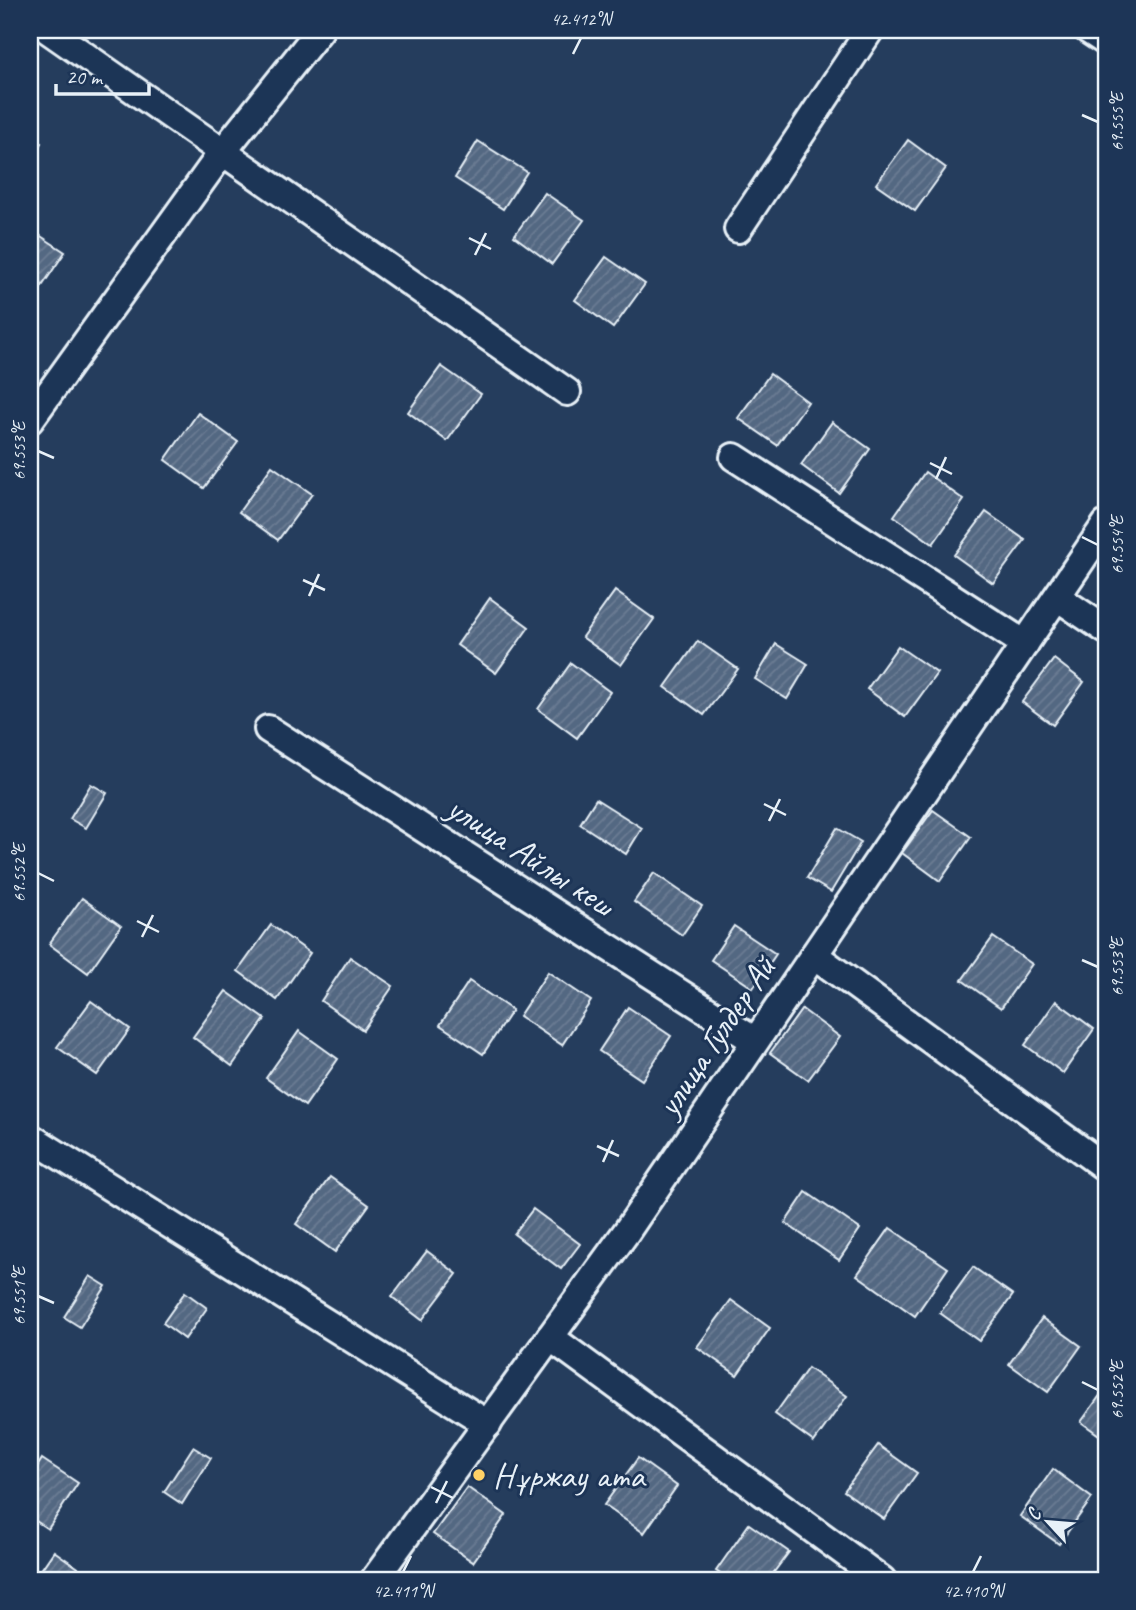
<svg xmlns="http://www.w3.org/2000/svg" width="1136" height="1610" viewBox="0 0 1136 1610" font-family="Caveat,sans-serif">
<defs>
<pattern id="building-hatch" width="6" height="6" patternUnits="userSpaceOnUse" patternTransform="scale(1.75)"><rect width="6" height="6" fill="#536782"/><path d="M-1 1l2-2M0 6l6-6M5 7l2-2" fill="none" stroke="#6c7d94"/></pattern>
</defs>
<rect width="100%" height="100%" fill="#253d5d"/>
<filter id="ink" filterUnits="userSpaceOnUse"><feTurbulence type="fractalNoise" baseFrequency=".0143" numOctaves="2"/><feDisplacementMap in="SourceGraphic" scale="14" xChannelSelector="R" yChannelSelector="G"/><feConvolveMatrix kernelMatrix="1 2 1 2 8 2 1 2 1" color-interpolation-filters="sRGB"/></filter>
<g filter="url(#ink)">
<g fill="url(#building-hatch)" stroke="#e8f1f8" stroke-width="2">
<path d="M30 136 41 143 30 160Z"/>
<path d="M908 140 946 168 915 211 876 184Z"/>
<path d="M478 141 527 172 503 209 455 178Z"/>
<path d="M545 193 584 220 552 264 514 236Z"/>
<path d="M30 229 65 252 36 295 30 291Z"/>
<path d="M606 257 645 284 613 328 575 300Z"/>
<path d="M441 366 481 394 447 441 408 412Z"/>
<path d="M770 374 808 402 777 445 738 418Z"/>
<path d="M198 413 238 442 204 488 165 460Z"/>
<path d="M832 422 870 449 839 493 801 465Z"/>
<path d="M272 466 312 494 278 540 239 512Z"/>
<path d="M925 472 964 500 933 544 894 516Z"/>
<path d="M986 512 1025 540 993 583 954 555Z"/>
<path d="M615 591 654 619 621 665 582 637Z"/>
<path d="M490 598 529 627 496 673 457 645Z"/>
<path d="M698 641 738 669 704 715 665 687Z"/>
<path d="M776 644 808 664 787 699 755 679Z"/>
<path d="M898 646 937 673 905 717 867 689Z"/>
<path d="M1054 659 1084 682 1053 725 1022 702Z"/>
<path d="M571 663 610 692 577 738 538 709Z"/>
<path d="M91 784 107 793 86 828 70 819Z"/>
<path d="M596 799 642 828 626 854 580 824Z"/>
<path d="M933 810 971 837 940 881 902 853Z"/>
<path d="M837 828 861 842 831 892 807 878Z"/>
<path d="M654 873 702 906 682 935 634 902Z"/>
<path d="M82 898 121 926 88 973 49 944Z"/>
<path d="M271 925 310 953 277 1000 238 971Z"/>
<path d="M734 926 776 954 753 988 711 960Z"/>
<path d="M993 937 1032 964 1001 1008 962 980Z"/>
<path d="M350 957 393 986 363 1030 321 1001Z"/>
<path d="M548 972 591 1001 562 1045 519 1016Z"/>
<path d="M469 981 512 1010 483 1054 440 1025Z"/>
<path d="M226 991 265 1019 232 1066 193 1037Z"/>
<path d="M91 1001 130 1029 97 1075 57 1047Z"/>
<path d="M1056 1001 1094 1029 1063 1073 1025 1045Z"/>
<path d="M628 1007 671 1036 642 1080 599 1051Z"/>
<path d="M802 1009 840 1037 808 1080 770 1053Z"/>
<path d="M299 1031 338 1059 305 1106 266 1078Z"/>
<path d="M330 1177 369 1205 335 1252 296 1224Z"/>
<path d="M806 1192 860 1229 839 1260 785 1223Z"/>
<path d="M533 1209 580 1244 561 1269 514 1234Z"/>
<path d="M890 1228 948 1268 915 1316 857 1275Z"/>
<path d="M427 1251 457 1274 422 1320 392 1297Z"/>
<path d="M973 1267 1013 1295 979 1341 940 1313Z"/>
<path d="M90 1276 106 1286 80 1327 64 1317Z"/>
<path d="M185 1292 207 1308 185 1339 163 1323Z"/>
<path d="M731 1300 770 1328 737 1375 697 1347Z"/>
<path d="M1042 1318 1081 1346 1048 1392 1009 1364Z"/>
<path d="M808 1368 847 1396 814 1442 775 1414Z"/>
<path d="M1106 1387V1440L1081 1422Z"/>
<path d="M878 1445 917 1473 884 1519 844 1491Z"/>
<path d="M193 1447 211 1458 182 1504 164 1492Z"/>
<path d="M638 1458 677 1486 644 1533 604 1505Z"/>
<path d="M42 1459 78 1483 48 1529 30 1517V1478Z"/>
<path d="M1053 1469 1092 1498 1059 1544 1020 1516Z"/>
<path d="M467 1487 506 1515 473 1562 433 1534Z"/>
<path d="M749 1524 789 1552 768 1580H729L716 1571Z"/>
<path d="M54 1551 94 1579 93 1580H34Z"/>
</g>
<g fill="none" stroke-linecap="round" stroke-linejoin="round">
<defs>
<g id="minor">
<path d="M48 30 567 392"/>
<path d="M1088 30 1106 42"/>
<path d="M738 229 870 30"/>
<path d="M30 420 224 150 320 30"/>
<path d="M734 457 1025 644"/>
<path d="M1057 597 1106 630"/>
<path d="M268 729 755 1041"/>
<path d="M814 955 1106 1168"/>
<path d="M30 1137 488 1424"/>
<path d="M550 1337 882 1580"/>
<path d="M374 1580 627 1231 1106 524"/>
</g>
</defs>
<use href="#minor" stroke="#e8f1f8" stroke-width="32"/>
<use href="#minor" stroke="#1d3557" stroke-width="26"/>
</g>
</g>
<path fill="none" stroke="#e8f1f8" stroke-width="2.5" d="M573 54 581 38M1082 115 1098 122M469 238 491 249M475 255 486 233M38 451 54 458M930 463 952 474M936 479 946 457M1082 537 1098 545M303 580 325 590M309 596 319 574M764 804 786 815M769 821 780 799M38 873 54 881M137 921 159 932M142 937 153 915M1082 960 1098 967M597 1146 619 1156M603 1162 613 1140M38 1296 54 1303M1082 1382 1098 1390M431 1487 453 1498M436 1503 447 1481M403 1572 411 1556M973 1572 981 1556"/>
<circle fill="#ffd166" stroke="#1d3557" stroke-width="2.5" cx="479" cy="1475" r="7"/>
<g text-anchor="middle" dominant-baseline="central" stroke-width="6" stroke-linejoin="round" paint-order="stroke">
<g font-size="35" fill="#e8f1f8" stroke="#1d3557">
<text transform="translate(531 856) rotate(33)">улица Айлы кеш</text>
<text transform="translate(716 1036) rotate(-56)">улица Гулдер Ай</text>
</g>
<g font-size="35" fill="#e8f1f8" stroke="#1d3557" text-anchor="start">
<text x="493" y="1475">Нұржау ата</text>
</g>
</g>
<rect width="1136" height="1610" fill="none" stroke="#1d3557" stroke-width="77"/>
<g transform="translate(1048 1522) rotate(296)" stroke="#1d3557" stroke-width="5" paint-order="stroke">
<path d="M0-5L12 26L0 18L-12 26Z" fill="#e8f1f8"/>
<text y="-10" font-size="19" font-weight="bold" text-anchor="middle" fill="#e8f1f8">С</text>
</g>
<path d="M56 84v10h93v-10" fill="none" stroke="#e8f1f8" stroke-width="3.5"/>
<text x="66" y="84" font-size="21" fill="#e8f1f8" stroke="#1d3557" stroke-width="5" paint-order="stroke">20 m</text>
<rect x="38" y="38" width="1060" height="1534" fill="none" stroke="#e8f1f8" stroke-width="2.5"/>
<g font-size="18" text-anchor="middle" fill="#e8f1f8">
<text x="581" y="25">42.412°N</text>
<text transform="translate(1117 122) rotate(-90)" y="6">69.555°E</text>
<text transform="translate(19 451) rotate(-90)" y="6">69.553°E</text>
<text transform="translate(1117 545) rotate(-90)" y="6">69.554°E</text>
<text transform="translate(19 873) rotate(-90)" y="6">69.552°E</text>
<text transform="translate(1117 967) rotate(-90)" y="6">69.553°E</text>
<text transform="translate(19 1296) rotate(-90)" y="6">69.551°E</text>
<text transform="translate(1117 1390) rotate(-90)" y="6">69.552°E</text>
<text x="403" y="1597">42.411°N</text>
<text x="973" y="1597">42.410°N</text>
</g>
</svg>
